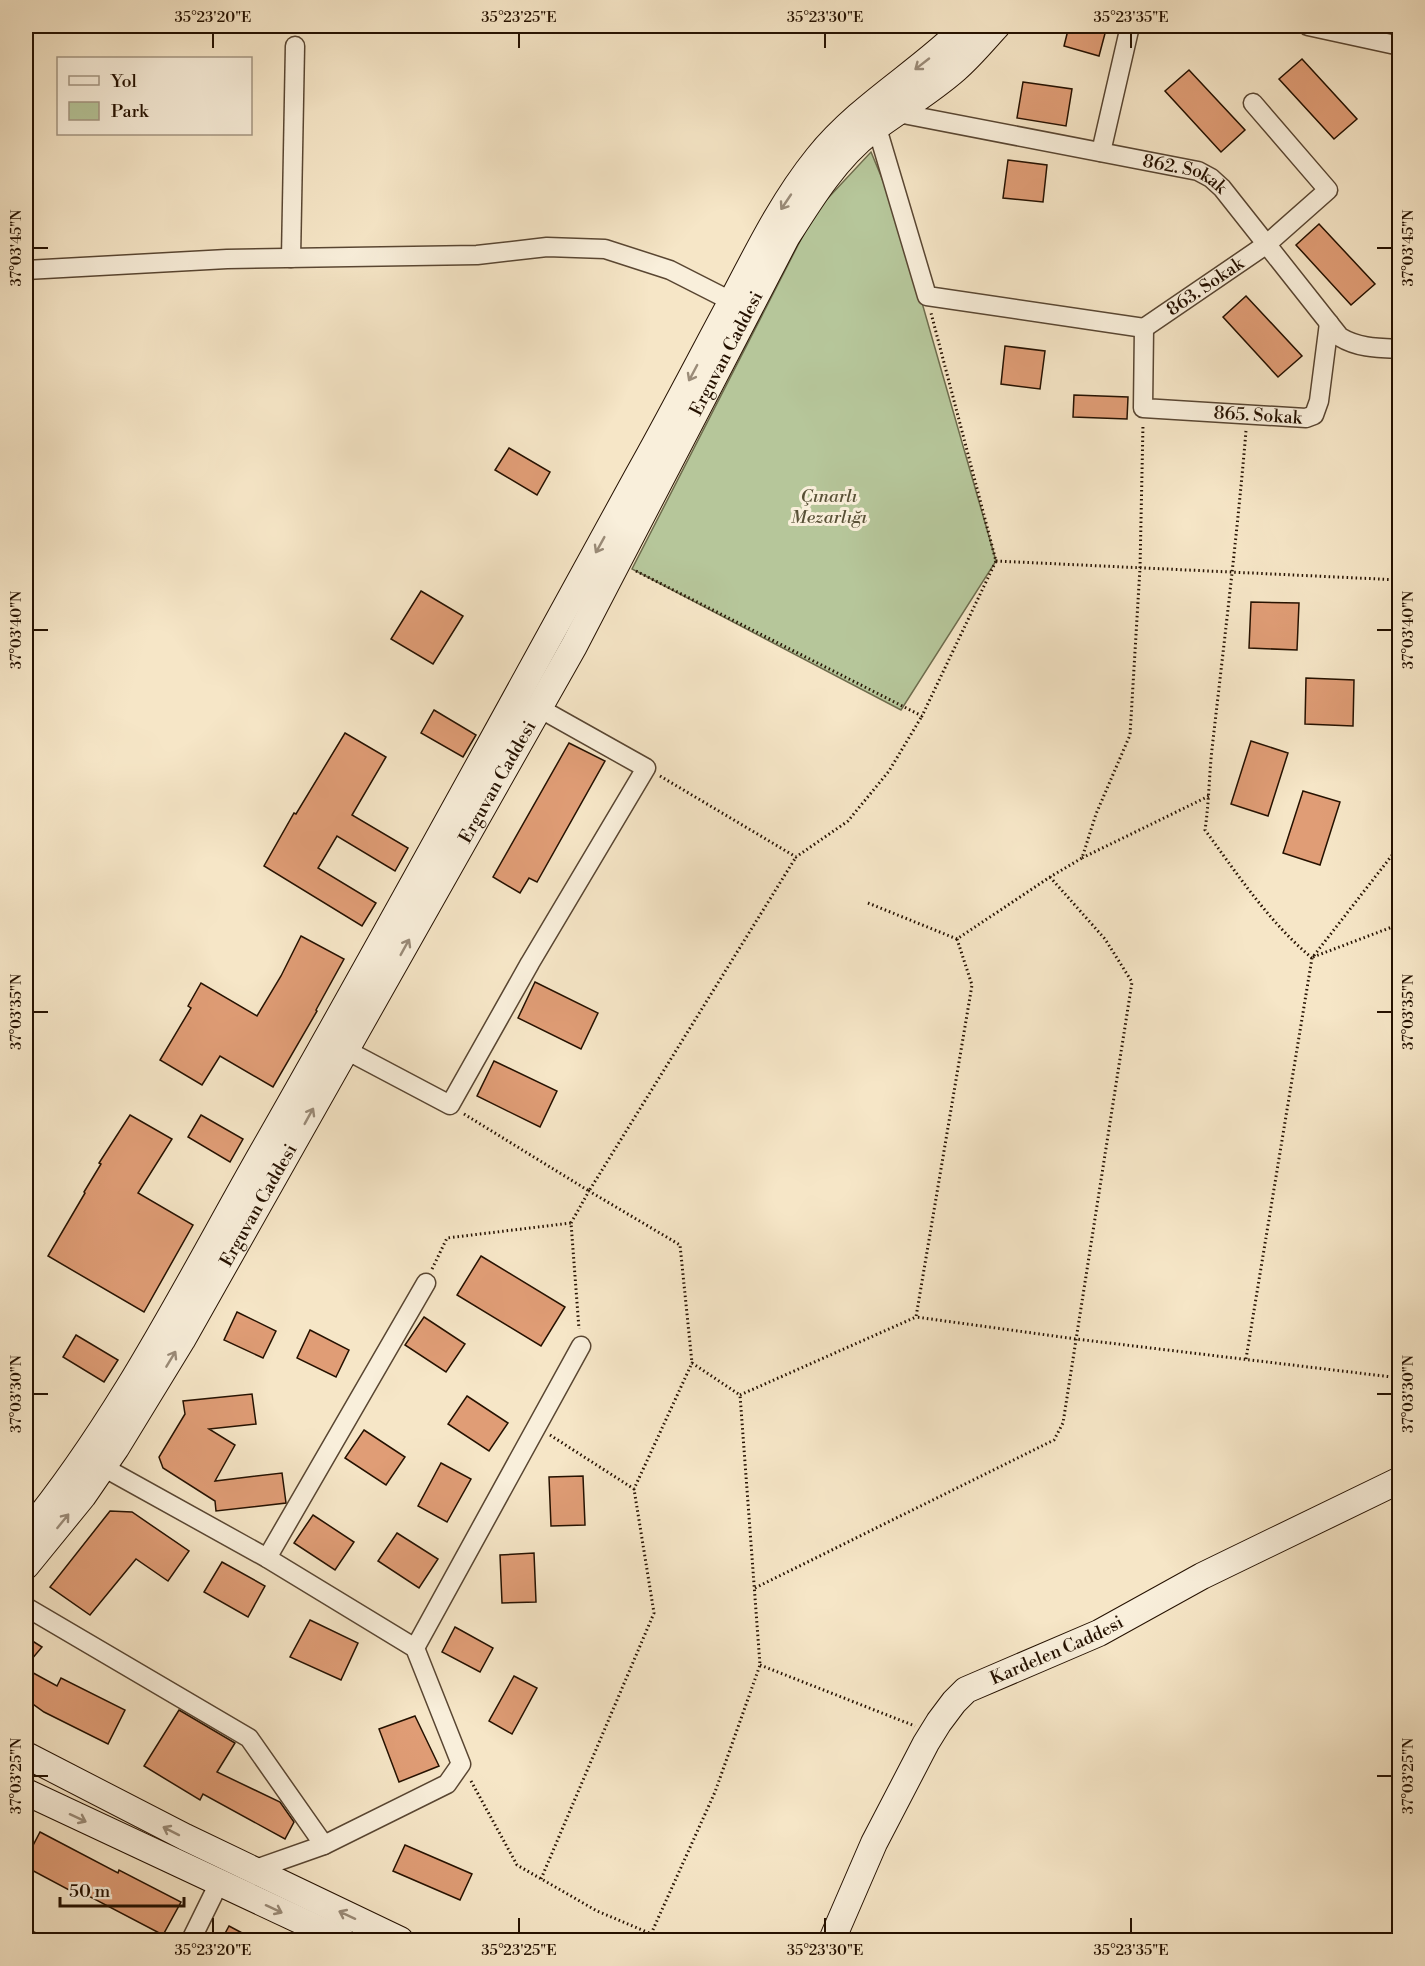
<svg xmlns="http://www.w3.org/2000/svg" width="1425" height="1966" viewBox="0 0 1425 1966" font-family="'Libre Bodoni',serif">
<rect width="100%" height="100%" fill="#f6e6c7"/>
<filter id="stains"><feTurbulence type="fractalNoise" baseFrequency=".00333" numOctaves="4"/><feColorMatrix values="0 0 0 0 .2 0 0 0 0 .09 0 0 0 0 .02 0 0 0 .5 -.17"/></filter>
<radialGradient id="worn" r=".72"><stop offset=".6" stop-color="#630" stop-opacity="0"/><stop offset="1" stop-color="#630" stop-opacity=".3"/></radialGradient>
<path fill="#b6c69a" stroke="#6e6c4d" stroke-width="1.5" d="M871 152 896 212 996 561 901 710 632 569 815 212Z"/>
<g fill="#e09d76" stroke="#251100" stroke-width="1.5">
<path d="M1069 26H1107L1099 56 1064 46Z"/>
<path d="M1302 59 1357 119 1334 139 1279 79Z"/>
<path d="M1189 70 1245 130 1221 152 1165 91Z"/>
<path d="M1023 82 1072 89 1066 126 1017 118Z"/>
<path d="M1008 160 1047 165 1043 202 1003 198Z"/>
<path d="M1319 224 1375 284 1351 305 1296 245Z"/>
<path d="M1246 296 1302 356 1278 377 1223 317Z"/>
<path d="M1005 346 1045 351 1040 389 1001 384Z"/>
<path d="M1074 395 1128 397 1127 419 1073 417Z"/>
<path d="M509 448 550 472 537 495 495 470Z"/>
<path d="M421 591 463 616 433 664 391 639Z"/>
<path d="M1251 602 1299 603 1297 650 1249 648Z"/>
<path d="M1306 678 1354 680 1353 726 1305 724Z"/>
<path d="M434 710 476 735 463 757 421 733Z"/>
<path d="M345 733 386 757 352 815 408 848 395 871 337 836 318 868 376 903 362 926 264 866 294 813 296 814Z"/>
<path d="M1251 741 1288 753 1268 816 1231 804Z"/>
<path d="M569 743 605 761 537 882 529 878 520 893 493 877Z"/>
<path d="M1303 791 1340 802 1320 865 1283 853Z"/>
<path d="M301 936 344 959 316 1010 317 1011 273 1087 220 1056 202 1085 160 1060 191 1008 188 1006 201 983 257 1016 281 976Z"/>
<path d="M535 982 598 1013 581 1049 518 1018Z"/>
<path d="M494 1061 557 1091 540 1127 477 1096Z"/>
<path d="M130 1115 172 1139 138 1193 193 1225 144 1312 48 1256 85 1193 84 1192 101 1164 99 1163Z"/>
<path d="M201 1115 243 1139 230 1162 188 1137Z"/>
<path d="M481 1256 565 1307 541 1346 457 1295Z"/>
<path d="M237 1312 276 1331 263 1358 224 1340Z"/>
<path d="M424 1317 465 1344 446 1372 405 1345Z"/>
<path d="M310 1330 349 1350 336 1377 297 1358Z"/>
<path d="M76 1335 118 1360 104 1382 63 1357Z"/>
<path d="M252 1394 256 1424 209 1429 235 1445 215 1481 282 1473 286 1503 216 1511 215 1501 163 1468 159 1457 185 1414 183 1401Z"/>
<path d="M467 1396 508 1423 489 1451 448 1424Z"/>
<path d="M364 1430 405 1457 386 1485 345 1458Z"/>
<path d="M441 1463 471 1479 447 1522 418 1506Z"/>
<path d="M583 1476 585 1525 551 1526 549 1477Z"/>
<path d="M110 1511 132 1512 189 1551 168 1581 136 1559 90 1615 50 1587Z"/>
<path d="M313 1515 354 1542 335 1570 294 1543Z"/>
<path d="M397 1533 438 1559 419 1588 378 1561Z"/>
<path d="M534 1553 536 1602 502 1603 500 1555Z"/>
<path d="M222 1562 265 1586 248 1617 204 1592Z"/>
<path d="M310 1620 358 1643 341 1680 290 1657Z"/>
<path d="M455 1627 493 1648 480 1672 442 1652Z"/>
<path d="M26 1637 42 1647 26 1666Z"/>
<path d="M26 1669 57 1686 61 1678 125 1710 108 1744 44 1712 26 1699Z"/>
<path d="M514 1676 537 1688 512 1734 489 1721Z"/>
<path d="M179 1710 235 1743 217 1772 280 1802 294 1822 285 1839 203 1794 200 1800 144 1766Z"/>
<path d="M415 1716 439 1766 399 1782 379 1729Z"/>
<path d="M40 1832 118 1873 119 1870 181 1902 163 1935 85 1894 84 1898 26 1867V1859Z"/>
<path d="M405 1845 472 1874 460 1900 393 1871Z"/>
<path d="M229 1926 257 1941H221Z"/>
</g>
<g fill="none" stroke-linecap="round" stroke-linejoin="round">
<defs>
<g id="street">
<path d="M1308 26 1400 46"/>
<path id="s1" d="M898 113 1198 171 1211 178 1222 188 1340 337C1358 348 1378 348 1400 349"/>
<path d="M877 128 927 296 1144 328"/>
<path d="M1101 152 1130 26"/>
<path d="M291 258 295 46"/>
<path d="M26 270 227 259 477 255 547 247 605 249 670 270 731 301"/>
<path id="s2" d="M1144 328 1267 244 1328 190 1253 103"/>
<path id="s3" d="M1144 328 1143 408 1306 418 1314 415 1319 401 1329 323"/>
<path d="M346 1050 450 1105 530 963 646 768 539 708"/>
<path d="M103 1467 267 1558 415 1648 461 1764 447 1784 324 1845 253 1870"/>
<path d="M267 1558 426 1283"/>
<path d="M26 1607 249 1738 324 1845"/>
<path d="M415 1648 581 1346"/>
<path d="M26 1939 29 1940"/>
<path d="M191 1940 219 1883"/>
</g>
<g id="secondary">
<path d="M26 1534C121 1418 188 1283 262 1153 390 929 513 703 637 477 671 417 702 356 735 295 760 247 784 199 818 157 860 105 919 73 966 26"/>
<path id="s4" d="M26 1566 83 1496 116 1448 182 1340 574 646 786 238C810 200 835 159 871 131 899 110 930 92 956 69 971 56 984 40 997 26"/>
<path d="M26 1755 185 1837 400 1940"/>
<path d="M26 1792 342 1940"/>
<path id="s5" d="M832 1940 874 1843 926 1743 939 1722 954 1702 966 1690 1099 1633 1202 1576 1400 1480"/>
</g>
</defs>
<use href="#street" stroke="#594632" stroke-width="21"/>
<use href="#secondary" stroke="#251100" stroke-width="28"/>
<g stroke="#251100" stroke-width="3" stroke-dasharray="1.5 3" stroke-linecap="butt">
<path d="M1246 431C1237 537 1224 643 1212 749 1209 776 1209 803 1205 830 1238 875 1269 922 1312 958"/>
<path d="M996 561 1400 580"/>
<path d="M636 571 922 716 996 561 931 313"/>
<path d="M660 776 796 857 848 821 889 771 922 716"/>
<path d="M1082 858 1209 796"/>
<path d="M868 903 957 939 1050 877 1082 858 1096 814 1130 735 1140 568 1143 424"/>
<path d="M957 939 972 985 916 1317 1076 1339 1400 1378"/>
<path d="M1313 957 1400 924"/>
<path d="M464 1114 589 1191 796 857"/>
<path d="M571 1223 589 1191 680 1245 692 1363"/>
<path d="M432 1269 447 1238 571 1223 579 1329"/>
<path d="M1246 1359 1312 958 1400 845"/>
<path d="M740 1395 916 1317"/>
<path d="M550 1435 634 1489 692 1363 740 1395"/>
<path d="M755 1588 1054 1440 1063 1423 1132 982 1105 939 1050 877"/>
<path d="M760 1665 915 1726"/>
<path d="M471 1781 517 1865 597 1911 666 1940"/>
<path d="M541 1879 654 1613 634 1489"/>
<path d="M651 1934 715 1792 760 1665 740 1395"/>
</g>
<use href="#street" stroke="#f9efdb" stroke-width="18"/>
<use href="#secondary" stroke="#f9efdb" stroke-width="26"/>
</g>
<defs><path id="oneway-shaft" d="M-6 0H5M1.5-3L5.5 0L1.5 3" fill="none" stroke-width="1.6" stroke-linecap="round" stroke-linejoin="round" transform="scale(1.5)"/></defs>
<g stroke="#9a8b78">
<use href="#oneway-shaft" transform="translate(922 64) rotate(142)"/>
<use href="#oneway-shaft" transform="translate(786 202) rotate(124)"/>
<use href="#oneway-shaft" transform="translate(693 373) rotate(118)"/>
<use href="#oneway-shaft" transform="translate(600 545) rotate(119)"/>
<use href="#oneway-shaft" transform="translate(405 947) rotate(-61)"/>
<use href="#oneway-shaft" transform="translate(309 1116) rotate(-61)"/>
<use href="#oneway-shaft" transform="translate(171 1359) rotate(-59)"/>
<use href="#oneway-shaft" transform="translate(63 1521) rotate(-51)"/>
<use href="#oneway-shaft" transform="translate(78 1818) rotate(25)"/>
<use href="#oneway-shaft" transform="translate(171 1831) rotate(-153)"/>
<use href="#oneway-shaft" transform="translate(274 1909) rotate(25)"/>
<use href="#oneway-shaft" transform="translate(347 1915) rotate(-155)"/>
</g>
<path fill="none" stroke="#251100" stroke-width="2" d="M213 33V48M519 33V48M825 33V48M1131 33V48M33 248H48M1377 248H1392M33 630H48M1377 630H1392M33 1012H48M1377 1012H1392M33 1394H48M1377 1394H1392M33 1776H48M1377 1776H1392M213 1918V1933M519 1918V1933M825 1918V1933M1131 1918V1933"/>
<g text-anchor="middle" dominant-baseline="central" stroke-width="6" stroke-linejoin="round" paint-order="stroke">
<g font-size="18" fill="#251100" stroke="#f9efdb">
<text stroke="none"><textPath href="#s1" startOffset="294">862. Sokak</textPath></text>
<text stroke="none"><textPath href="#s2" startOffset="74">863. Sokak</textPath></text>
<text stroke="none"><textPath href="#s4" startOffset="1402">Erguvan Caddesi</textPath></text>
<text stroke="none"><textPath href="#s3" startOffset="195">865. Sokak</textPath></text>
<text stroke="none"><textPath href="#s4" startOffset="916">Erguvan Caddesi</textPath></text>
<text stroke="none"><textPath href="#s4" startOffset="430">Erguvan Caddesi</textPath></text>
<text stroke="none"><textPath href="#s5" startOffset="384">Kardelen Caddesi</textPath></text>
</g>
<g font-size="18" font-style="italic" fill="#585036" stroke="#f9efdb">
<text x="829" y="496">Çınarlı<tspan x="829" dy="21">Mezarlığı</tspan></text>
</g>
</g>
<rect width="1425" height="1966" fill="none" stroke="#f6e6c7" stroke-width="66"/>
<rect x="57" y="57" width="195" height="78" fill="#f9efdb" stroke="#a49683" stroke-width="1.5"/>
<rect x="69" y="76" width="30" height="9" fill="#f9efdb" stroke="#a49683" stroke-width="1.5"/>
<text x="111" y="87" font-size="18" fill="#251100">Yol</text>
<rect x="69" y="102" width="30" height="18" fill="#b6c69a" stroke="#a49683" stroke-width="1.5"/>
<text x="111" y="117" font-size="18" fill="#251100">Park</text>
<path d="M60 1897v9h124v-9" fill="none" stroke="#251100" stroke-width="3"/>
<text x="69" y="1897" font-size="18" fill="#251100" stroke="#f9efdb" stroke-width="4.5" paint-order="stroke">50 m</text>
<rect x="33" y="33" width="1359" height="1900" fill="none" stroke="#251100" stroke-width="2"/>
<g font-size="15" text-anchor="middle" fill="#251100">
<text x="213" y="22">35°23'20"E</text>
<text x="519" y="22">35°23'25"E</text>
<text x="825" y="22">35°23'30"E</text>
<text x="1131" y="22">35°23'35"E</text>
<text transform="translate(16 248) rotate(-90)" y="5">37°03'45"N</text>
<text transform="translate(1408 248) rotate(-90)" y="5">37°03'45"N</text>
<text transform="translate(16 630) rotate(-90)" y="5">37°03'40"N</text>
<text transform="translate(1408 630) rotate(-90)" y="5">37°03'40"N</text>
<text transform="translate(16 1012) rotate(-90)" y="5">37°03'35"N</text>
<text transform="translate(1408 1012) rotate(-90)" y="5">37°03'35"N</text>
<text transform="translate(16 1394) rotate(-90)" y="5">37°03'30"N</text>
<text transform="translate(1408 1394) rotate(-90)" y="5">37°03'30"N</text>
<text transform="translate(16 1776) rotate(-90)" y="5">37°03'25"N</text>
<text transform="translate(1408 1776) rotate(-90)" y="5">37°03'25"N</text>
<text x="213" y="1955">35°23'20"E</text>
<text x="519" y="1955">35°23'25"E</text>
<text x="825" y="1955">35°23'30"E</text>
<text x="1131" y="1955">35°23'35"E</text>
</g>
<rect width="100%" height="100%" filter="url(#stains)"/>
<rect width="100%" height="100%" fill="url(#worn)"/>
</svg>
